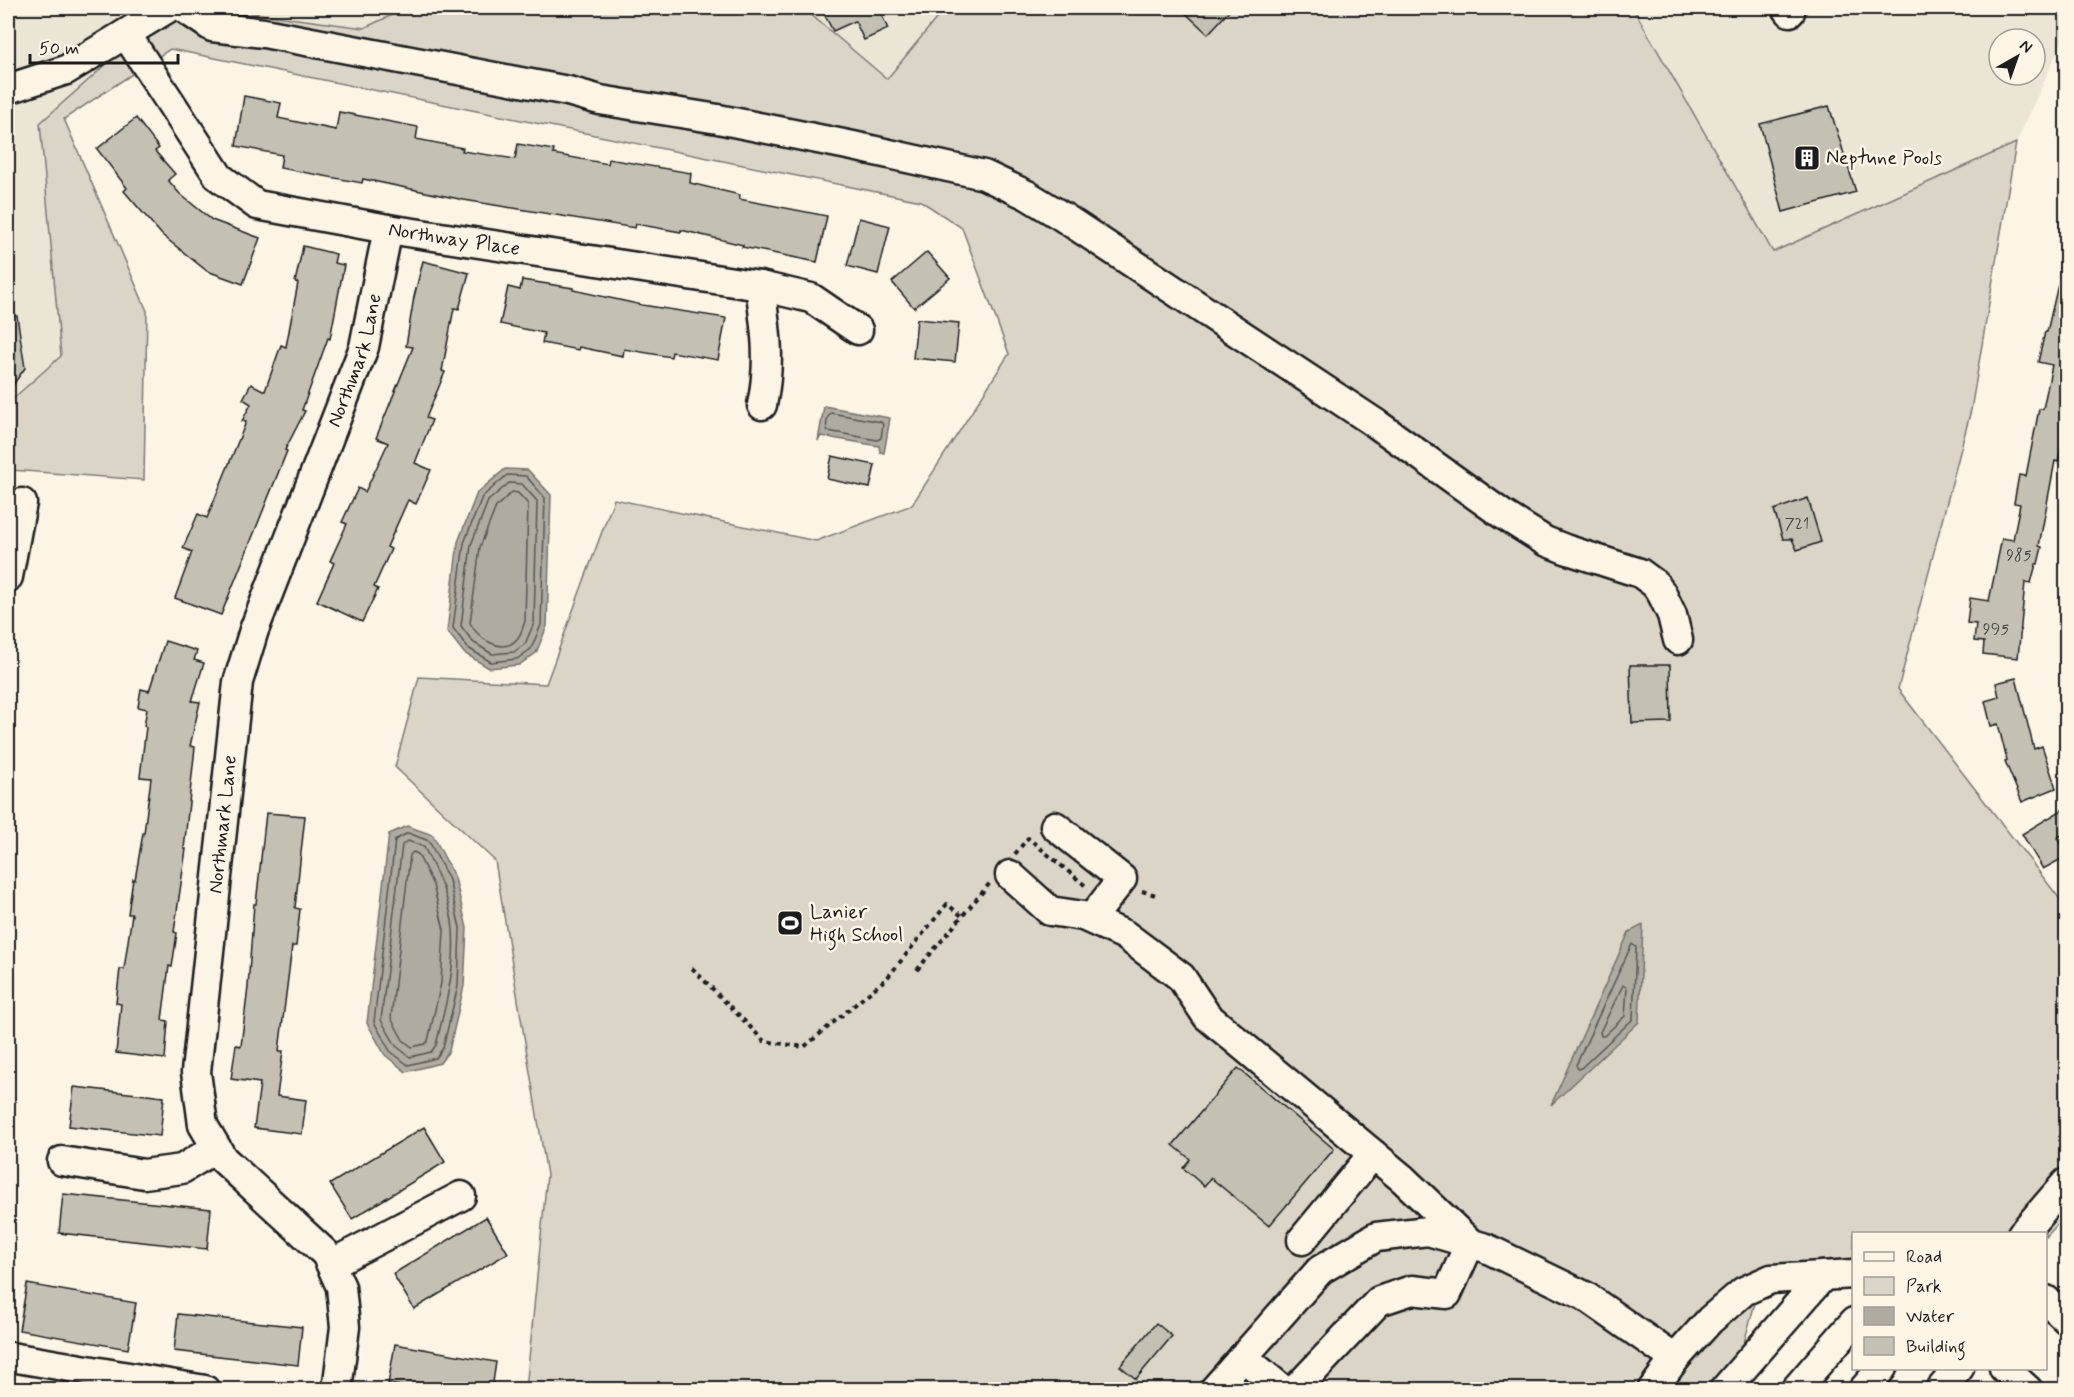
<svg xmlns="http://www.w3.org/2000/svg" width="2074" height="1397" viewBox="0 0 2074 1397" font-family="Mynerve,sans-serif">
<rect width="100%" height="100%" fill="#fcf5e5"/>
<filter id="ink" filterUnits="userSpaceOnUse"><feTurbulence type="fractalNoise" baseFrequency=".0167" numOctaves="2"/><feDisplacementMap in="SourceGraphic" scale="12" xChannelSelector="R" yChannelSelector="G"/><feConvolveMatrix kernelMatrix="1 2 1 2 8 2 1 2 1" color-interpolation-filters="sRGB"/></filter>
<g filter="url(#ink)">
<g fill="#ebe5d6" fill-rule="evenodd">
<path d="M8 8H170L40 123 61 356 8 403Z"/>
<path d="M216 8H407L364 28Z"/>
<path d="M803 8H945L887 79Z"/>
<path d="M1633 8H2066V33L2016 143 1773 252ZM1999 39H2035V75H1999Z"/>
</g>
<path fill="#dbd5c8" stroke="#7c7872" stroke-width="1.5" d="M170 8H216L364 28 407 8H803L887 79 945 8H1633L1773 252 2016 143 1971 410 1898 689 2066 907V1215L2046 1237V1234H1854L1853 1273 1764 1271 1731 1389H526L547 1175 495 861 395 767 419 677 546 684 614 499 816 541 912 505 1009 354 962 228 921 201 170 49 64 119 147 311 144 480 11 470 8 475V403L61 356 40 123Z"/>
<g fill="#b0aba1" stroke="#75726c" stroke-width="1.5">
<path d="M824 406 890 418 884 453 880 452 879 446 821 436 818 441Z"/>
<path d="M505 469 528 470 551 495 547 626 536 653 519 665 489 668 464 653 447 631 458 542 477 493Z"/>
<path d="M407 826 433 835 455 878 467 928 464 986 449 1051 440 1063 406 1072 385 1055 367 1023 389 834Z"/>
<path d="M1643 925 1639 1022 1551 1105 1629 932Z"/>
</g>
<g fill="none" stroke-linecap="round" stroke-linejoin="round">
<g stroke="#575551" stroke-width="1.5">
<path d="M831 413 881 422 883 425 881 438 877 440 828 431C825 427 827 416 831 413Z"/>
<path d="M507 475 526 476 545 498 541 625 531 649 517 659 491 662 468 648 453 628 464 543 482 497Z"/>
<path d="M509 483 522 484 537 501 534 623 525 644 514 652 492 654 473 642 461 626 471 545 488 501Z"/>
<path d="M512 492 518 493 528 504 525 621C523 627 521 635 517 639 502 656 478 638 470 623L480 547 496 507Z"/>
<path d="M408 833 429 841 449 880 460 928 458 986 443 1048 436 1058 408 1065 390 1051 374 1022 395 840Z"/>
<path d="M408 841 424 847C437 873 451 901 453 930 456 969 445 1007 436 1045L431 1052 410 1057 396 1046 381 1020 402 845Z"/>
<path d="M413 852 418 854 433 885 444 930 441 983 428 1041 425 1044 412 1047 403 1040 391 1018 410 855Z"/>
<path d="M1632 944 1636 947 1633 1019 1581 1068 1578 1069 1576 1065Z"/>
<path d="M1623 985 1627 988 1625 1016 1604 1036H1601L1600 1032Z"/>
</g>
</g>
<g fill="#c4c0b3" stroke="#1c1c1c" stroke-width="1.5">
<path d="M821 8H882L879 9 888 29 864 40 855 21 833 31Z"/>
<path d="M1180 8H1232L1208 34Z"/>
<path d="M244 96 281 103 278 118 336 130 339 112 418 127 416 139 463 148 462 151 515 159 518 144 554 150 553 154 608 164 609 159 691 173 690 183 740 195 739 199 827 216 817 262 742 247 743 245 681 230V232L636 224 635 228 464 200 363 179 362 183 280 168 282 155 236 146Z"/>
<path d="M1829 106 1856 192 1783 212 1760 124Z"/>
<path d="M136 118 159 148 155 151 175 174 168 180 180 194 212 220 260 238 243 284 207 271 162 235 124 191 127 188 97 149Z"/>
<path d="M859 218 890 226 878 274 847 266Z"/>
<path d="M303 246 336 254 334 263 344 265 330 339 328 338 302 410 305 411 285 450 287 451 221 615 175 598 192 552 183 548 198 514 207 518 224 476 246 422 242 421 251 404 243 399 251 384 265 391 281 345 286 347 298 283 295 282Z"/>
<path d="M927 252 950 278 914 308 892 282Z"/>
<path d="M423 261 469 273 459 309 454 308 442 371 445 372 426 418 432 420 415 463 431 470 416 504 408 500 387 547 391 549 374 587 378 589 362 622 317 601 334 563 330 561 347 524 342 522 358 488 365 492 388 443 376 438 413 347 406 346 414 297Z"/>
<path d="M2060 276H2067V428L2063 448H2061L2058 462 2055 461 2039 546 2042 547 2038 564H2036L2031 583 2025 582 2018 658 1983 654 1984 642 1974 641 1976 624 1967 623 1970 598 1989 601 2002 538 2013 540 2020 504 2014 503 2019 475 2026 476 2039 409H2043L2052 365 2038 362 2045 332H2047Z"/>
<path d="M522 280 573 288V290L642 305 726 318 718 360 672 352 671 357 624 349 623 356 579 347 578 350 542 343 544 333 500 324 508 287 520 290Z"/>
<path d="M17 316 25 368 8 392V317Z"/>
<path d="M917 319 959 323 955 362 913 358Z"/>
<path d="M832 456 875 465 870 488 827 479Z"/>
<path d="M1808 498 1821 542 1797 550 1792 539H1783L1774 510Z"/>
<path d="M165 641 197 651 194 660 204 663 192 701 200 702 190 746 195 747 184 849H186L174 932 177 933 172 967 169 966 162 1020 168 1021 165 1059 116 1053 121 1004 116 1003 120 969H124L132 914H128L133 879 135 880 143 833H144L151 778 140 777 146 727 144 726 147 709 138 707 141 689 149 691Z"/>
<path d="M1630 665H1670L1671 722 1632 723Z"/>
<path d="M2016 678 2034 749 2042 746 2056 788 2022 802 2005 761 2007 760 1998 724 1991 726 1985 701 1999 697 1996 683Z"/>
<path d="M2067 807V832L2057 838 2067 856 2043 869 2022 834Z"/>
<path d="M266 813 305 816 295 908 300 909 296 946H292L279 1051H283L277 1096 306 1100 302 1134 254 1128 260 1083 231 1079 236 1045 241 1046 248 987 254 904H256Z"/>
<path d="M1238 1068 1334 1149 1269 1226 1211 1178 1204 1186 1183 1168 1190 1159 1173 1145Z"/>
<path d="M74 1087 164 1097 160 1136 69 1126Z"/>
<path d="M424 1127 445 1162 352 1219 330 1184Z"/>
<path d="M63 1194 211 1209 207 1249 59 1233Z"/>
<path d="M486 1217 508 1253 414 1309 393 1274Z"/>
<path d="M27 1284 136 1303 128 1349 19 1330Z"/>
<path d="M178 1314 302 1327 298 1365 174 1351Z"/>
<path d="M1156 1323 1172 1336 1136 1379 1120 1366Z"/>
<path d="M395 1344 496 1362 492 1389H421L388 1384Z"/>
</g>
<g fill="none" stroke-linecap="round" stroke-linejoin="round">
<defs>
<g id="minor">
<path d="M184 8 212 27 264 33 568 91 600 100 718 119 853 146 984 175 1027 195 1063 217 1378 425 1502 514 1545 541 1565 549 1640 573 1655 584 1662 594 1672 615 1678 640"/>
<path d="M1787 8 1790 12"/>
<path id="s1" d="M126 34 219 177 257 205 388 229 760 286 811 298 858 330"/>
<path d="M8 89 66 70 168 8"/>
<path d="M760 286C766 330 771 361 762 405"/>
<path d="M8 577 22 503"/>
<path d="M1055 826 1122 879 1091 919"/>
<path d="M1010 875 1050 911 1083 916 1125 935 1181 977 1207 1016 1403 1179 1470 1243 1447 1294 1412 1290 1379 1301 1295 1390"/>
<path d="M62 1161 144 1174 182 1169 216 1148"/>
<path d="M2022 1234 2066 1183"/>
<path d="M1302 1240 1373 1154"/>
<path d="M331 1264 461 1196"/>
<path d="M2046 1300 2066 1319"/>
<path d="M11 1357 205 1390"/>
<path d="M1243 1357 1283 1390"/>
<path d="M2004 1368 2028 1390"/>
<path id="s2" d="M337 1390 345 1327 341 1287 326 1254 223 1159 203 1125 196 1072 238 682 254 630 364 347 388 229"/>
<path d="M1214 1390 1320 1270 1376 1237 1428 1231 1486 1248 1585 1296 1675 1359 1710 1320 1744 1291 1771 1279 1854 1274"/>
<path d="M1652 1390 1675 1359"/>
<path d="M1724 1390 1823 1276"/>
<path d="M1795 1390 1854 1322"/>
<path d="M1863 1390 1882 1368"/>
<path d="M1940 1390 1959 1368"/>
</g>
</defs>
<use href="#minor" stroke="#1c1c1c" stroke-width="33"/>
<g stroke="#1c1c1c" stroke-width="4" stroke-dasharray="4.5 4.5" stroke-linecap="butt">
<path d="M1015 854 1028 838 1087 887"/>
<path d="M1142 891 1156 895"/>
<path d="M692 968 764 1041 804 1047 887 978 947 904 962 916"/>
<path d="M917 970 990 883"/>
</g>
<use href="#minor" stroke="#fcf5e5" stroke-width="28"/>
</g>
</g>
<defs>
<symbol id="building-square" viewBox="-11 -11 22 22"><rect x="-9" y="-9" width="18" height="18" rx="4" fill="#1c1c1c" stroke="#fcf5e5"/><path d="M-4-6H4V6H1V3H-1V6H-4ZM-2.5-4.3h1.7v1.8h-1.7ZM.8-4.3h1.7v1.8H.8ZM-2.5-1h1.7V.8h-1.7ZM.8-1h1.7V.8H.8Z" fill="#fff"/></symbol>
<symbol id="stadium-square" viewBox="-11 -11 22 22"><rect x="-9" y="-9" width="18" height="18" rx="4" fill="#1c1c1c" stroke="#fcf5e5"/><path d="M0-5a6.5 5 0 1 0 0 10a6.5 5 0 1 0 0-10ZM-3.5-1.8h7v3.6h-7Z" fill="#fff"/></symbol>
</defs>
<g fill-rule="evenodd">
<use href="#building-square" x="1792" y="143" width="30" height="30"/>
<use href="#stadium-square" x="775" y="908" width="30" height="30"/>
</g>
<g text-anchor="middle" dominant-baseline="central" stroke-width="5" stroke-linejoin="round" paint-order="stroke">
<g font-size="16" fill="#464542">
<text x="1797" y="524">721</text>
<text x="2019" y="555">985</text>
<text x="1996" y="629">995</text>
</g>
<g font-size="20" fill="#1c1c1c" stroke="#fcf5e5" text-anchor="start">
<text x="1826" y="158">Neptune Pools</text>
<text x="810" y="912">Lanier<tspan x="810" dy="23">High School</tspan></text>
</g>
<g font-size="20" fill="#1c1c1c" stroke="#fcf5e5">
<text stroke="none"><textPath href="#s1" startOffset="418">Northway Place</textPath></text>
<text stroke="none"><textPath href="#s2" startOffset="1108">Northmark Lane</textPath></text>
<text stroke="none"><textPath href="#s2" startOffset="622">Northmark Lane</textPath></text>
</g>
</g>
<rect width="2074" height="1397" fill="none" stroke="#fcf5e5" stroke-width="30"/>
<rect x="15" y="15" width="2044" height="1367" fill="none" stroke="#1c1c1c" stroke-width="2" filter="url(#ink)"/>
<rect x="1852" y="1232" width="195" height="138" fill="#fcf5e5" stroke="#a29e95" stroke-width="1.5"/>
<rect x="1864" y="1252" width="30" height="9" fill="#fcf5e5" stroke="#a29e95" stroke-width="1.5"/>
<text x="1906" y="1262" font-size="18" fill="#1c1c1c">Road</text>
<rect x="1864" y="1277" width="30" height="18" fill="#dbd5c8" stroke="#a29e95" stroke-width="1.5"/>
<text x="1906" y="1292" font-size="18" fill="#1c1c1c">Park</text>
<rect x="1864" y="1307" width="30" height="18" fill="#b0aba1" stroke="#a29e95" stroke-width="1.5"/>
<text x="1906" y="1322" font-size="18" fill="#1c1c1c">Water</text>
<rect x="1864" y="1337" width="30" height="18" fill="#c4c0b3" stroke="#a29e95" stroke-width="1.5"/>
<text x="1906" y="1352" font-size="18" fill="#1c1c1c">Building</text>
<g transform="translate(2017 57) rotate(40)"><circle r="28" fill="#fcf5e5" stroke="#a29e95" stroke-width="1.5"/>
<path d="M0-4.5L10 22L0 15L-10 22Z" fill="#1c1c1c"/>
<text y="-9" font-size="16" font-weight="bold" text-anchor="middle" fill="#1c1c1c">N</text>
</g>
<path d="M30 54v9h148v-9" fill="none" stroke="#1c1c1c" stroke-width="3"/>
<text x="39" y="54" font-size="18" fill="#1c1c1c" stroke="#fcf5e5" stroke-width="4.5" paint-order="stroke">50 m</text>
</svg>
